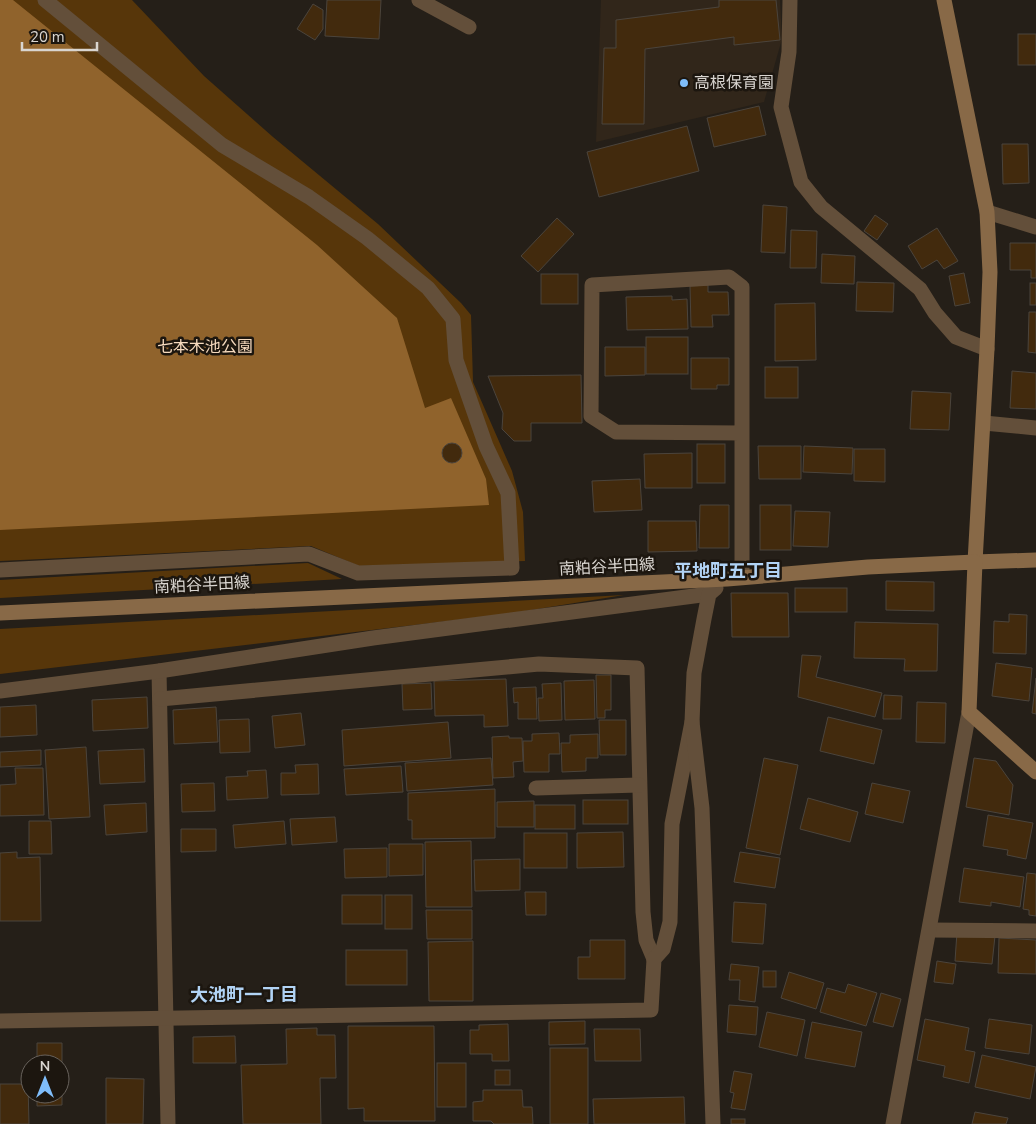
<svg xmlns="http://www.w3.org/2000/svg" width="1036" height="1124" viewBox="0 0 1036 1124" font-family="'Nunito Sans','Noto Sans JP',sans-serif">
<rect width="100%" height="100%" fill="#251f18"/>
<path fill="#31261a" d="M601 0H780L782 39 764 102 596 142Z"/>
<g fill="#57360a">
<path d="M0 0H132L204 76 273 137 378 224 461 303 471 315 473 382 512 471 523 512 525 561 359 566 311 546 0 561Z"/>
<path d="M308 563 342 579 0 598V580Z"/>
<path d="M624 595 507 614 0 674V629Z"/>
</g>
<path fill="#90632c" d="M0 0H13L317 245 397 318 425 408 451 398 486 479 489 505 0 530Z"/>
<g fill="#422a0d" stroke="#4b443c">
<path d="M327 0H381L379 39 325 36Z"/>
<path d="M719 0H776L780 40 734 45V37L645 49 644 124H602L604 48H616V20L719 7Z"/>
<path d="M313 4 323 10V29L315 40 297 29Z"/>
<rect x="1018" y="34" width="18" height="31"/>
<path d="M759 106 766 135 714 147 707 118Z"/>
<path d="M687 126 699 171 599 197 587 152Z"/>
<path d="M1002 144H1028L1029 183 1003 184Z"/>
<path d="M763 205 787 207 785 253 761 252Z"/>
<path d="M875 215 888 224 877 240 864 231Z"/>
<path d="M557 218 574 234 538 272 521 256Z"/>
<path d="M937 228 958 261 944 269 937 260 922 269 908 246Z"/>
<path d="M791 230 817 231 816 268H790Z"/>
<path d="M1010 243H1036V278H1031V270H1010Z"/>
<path d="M822 254 855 256 854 284 821 283Z"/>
<path d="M964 273 970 303 955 306 949 276Z"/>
<rect x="541" y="274" width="37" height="30"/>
<path d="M857 282 894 283 893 312 856 311Z"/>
<rect x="1030" y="283" width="6" height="22"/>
<path d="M708 285V292H728L729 315H712L713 327H691L690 286Z"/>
<path d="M672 296V300L687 299 688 329 627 330 626 297Z"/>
<path d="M815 303 816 360 775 361V304Z"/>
<path d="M1029 312H1036V353L1028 352Z"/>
<rect x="646" y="337" width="42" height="37"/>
<path d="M605 347H645V375L605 376Z"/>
<path d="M691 358H729V385H717V389H691Z"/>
<rect x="765" y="367" width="33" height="31"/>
<path d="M1012 371 1036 373V409L1010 408Z"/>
<path d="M581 375 582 423H531V441H514L502 429 503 413 488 376Z"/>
<path d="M912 391 951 393 949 430 910 429Z"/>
<circle cx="452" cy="453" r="10"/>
<rect x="697" y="444" width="28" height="39"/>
<path d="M758 446H801V479H759Z"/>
<path d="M804 446 853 448 852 474 803 472Z"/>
<path d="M854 449H885V482L854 481Z"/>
<path d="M692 453V488H645L644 454Z"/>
<path d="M640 479 642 510 594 512 592 481Z"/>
<path d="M700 505H729V548H699Z"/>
<rect x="760" y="505" width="31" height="45"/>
<path d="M795 511 830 512 828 547 793 546Z"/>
<path d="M648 521H696L697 551 648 552Z"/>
<path d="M886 581 934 582V611L886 610Z"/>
<rect x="795" y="588" width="52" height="24"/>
<path d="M731 593H788L789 637H732Z"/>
<path d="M1009 614 1027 615 1026 654 993 653 994 621 1009 622Z"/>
<path d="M855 622 938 624 937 671H904L905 659 854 658Z"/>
<path d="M802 655 821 656 816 677 882 693 875 717 798 697Z"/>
<path d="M996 663 1032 668 1029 701 992 696Z"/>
<path d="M596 675H611V710H605V718H597Z"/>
<path d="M1036 678V714L1032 713Z"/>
<path d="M506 679 508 726 484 727V715L435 716 434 681Z"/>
<path d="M594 680 595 719 565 720 564 681Z"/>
<path d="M431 683 432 709 403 710 402 684Z"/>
<path d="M561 683 562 720 539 721 538 698H543L542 684Z"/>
<path d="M536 687 537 719H518V702L514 703 513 688Z"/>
<path d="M884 695 902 696 901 719H883Z"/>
<path d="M147 697 148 728 93 731 92 700Z"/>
<path d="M917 702 946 703 945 743 916 742Z"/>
<path d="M36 705 37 735 0 737V707Z"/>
<path d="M216 707 218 742 174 744 173 710Z"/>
<path d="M301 713 305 745 275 748 272 716Z"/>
<path d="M828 717 882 730 874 764 820 751Z"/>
<path d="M249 719 250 752 220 753 219 720Z"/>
<path d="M599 720H626V755H600Z"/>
<path d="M448 722 451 758 344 766 342 730Z"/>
<path d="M559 733 560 754H549V772H524L523 741H532V734Z"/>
<path d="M598 734V758H586V771L562 772 561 743H570V735Z"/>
<path d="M509 736V738H522L523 761 513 762 514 777 493 778 492 737Z"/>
<path d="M86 747 90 817 49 819 45 750Z"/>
<path d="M144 749 145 782 100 784 98 751Z"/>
<path d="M41 750V765L0 767V752Z"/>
<path d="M491 758 493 785 407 791 405 763Z"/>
<path d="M764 758 798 765 780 855 746 848Z"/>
<path d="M974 758 996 761 1013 785 1009 815 966 807Z"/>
<path d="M318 764 319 794 281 795V773H296L295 765Z"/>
<path d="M401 766 403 792 346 795 344 769Z"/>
<path d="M15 768H43L44 815 0 816V785L16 784Z"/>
<path d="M266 770 268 798 227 800 226 777 248 776 247 771Z"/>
<path d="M214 783 215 811 182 812 181 784Z"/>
<path d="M872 783 910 791 903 823 865 814Z"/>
<path d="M495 789V838L412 839V820H408V793Z"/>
<path d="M808 798 858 812 850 842 800 829Z"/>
<rect x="583" y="800" width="45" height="24"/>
<path d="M534 801V827H497V802Z"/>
<path d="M146 803 147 832 106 835 104 805Z"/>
<rect x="535" y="805" width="40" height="24"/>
<path d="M988 815 1033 823 1026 859 1007 855 1008 850 983 846Z"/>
<path d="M335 817 337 842 292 845 290 819Z"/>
<path d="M29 821H51L52 854H29Z"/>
<path d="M284 821 286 844 235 848 233 825Z"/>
<path d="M181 829H216V851L181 852Z"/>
<path d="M623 832 624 867 577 868V833Z"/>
<rect x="524" y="833" width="43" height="35"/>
<path d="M471 841 472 907H426L425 842Z"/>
<path d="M389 844H423V875L389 876Z"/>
<path d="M387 848V877L345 878 344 849Z"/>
<path d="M17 852V858L40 857 41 921H0V853Z"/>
<path d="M740 852 780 858 775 888 734 882Z"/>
<path d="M520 859V890L475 891 474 860Z"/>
<path d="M964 868 1024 877 1020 907 991 902V906L959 902Z"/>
<path d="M1027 873 1036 874V916L1029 915V910L1023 909Z"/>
<path d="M525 892H546V915H526Z"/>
<rect x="342" y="895" width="40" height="29"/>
<rect x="385" y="895" width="27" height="34"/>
<path d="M734 902 766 904 763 944 732 942Z"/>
<path d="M426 910H472V939H427Z"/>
<path d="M957 932 995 936 992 964 955 961Z"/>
<path d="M999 938 1036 940V974L998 973Z"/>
<path d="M590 940H625V979H578V957H590Z"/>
<path d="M473 941V1001H429L428 942Z"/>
<rect x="346" y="950" width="61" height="35"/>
<path d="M937 961 956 964 953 984 934 982Z"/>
<path d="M731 964 759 967 755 1002 739 1000 740 980H729Z"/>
<rect x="763" y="971" width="13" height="16"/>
<path d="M789 972 824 983 816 1009 781 998Z"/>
<path d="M848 984 877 993 866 1026 820 1012 827 988 845 993Z"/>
<path d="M881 993 901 999 893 1027 873 1022Z"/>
<path d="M729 1005 758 1007 756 1035 727 1032Z"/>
<path d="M767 1012 805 1020 797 1056 759 1047Z"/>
<path d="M925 1019 969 1028 965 1050 975 1052 969 1083 943 1077 945 1066 917 1060Z"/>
<path d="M989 1019 1032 1025 1029 1054 985 1048Z"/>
<path d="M585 1021V1044L549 1045V1022Z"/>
<path d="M812 1022 862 1032 855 1067 805 1058Z"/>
<path d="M508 1024 509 1061H492V1054H470V1030H479V1025Z"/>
<path d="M348 1026H434L435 1121H364V1108L348 1109Z"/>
<path d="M317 1028V1035H335L336 1078H320L321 1124H243L241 1065 287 1064 286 1029Z"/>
<path d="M594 1029H640L641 1061H595Z"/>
<path d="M235 1036 236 1063H193V1037Z"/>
<path d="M37 1043H62V1105L37 1106V1094H60V1064H37Z"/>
<rect x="550" y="1048" width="38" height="76"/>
<path d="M982 1055 1036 1067 1030 1099 975 1087Z"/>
<rect x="437" y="1063" width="29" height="44"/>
<rect x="495" y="1070" width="15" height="15"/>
<path d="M734 1071 752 1074 745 1110 731 1108 734 1093 730 1092Z"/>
<path d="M106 1078 144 1079 143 1124H106Z"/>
<path d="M0 1084H28L29 1124H0Z"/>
<path d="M483 1090H522L523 1107H532L533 1124H494L491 1121H473V1102L483 1101Z"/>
<path d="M684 1097 685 1124H594L593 1099Z"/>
<path d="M975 1112 1008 1118 1006 1124H972Z"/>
<rect x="731" y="1119" width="14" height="5"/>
</g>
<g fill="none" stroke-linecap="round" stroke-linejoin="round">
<g stroke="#634f3a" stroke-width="15">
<path d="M419 0 469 27"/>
<path d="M790 0 789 52 781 107 801 182 821 207 920 289 935 313 956 337 987 349"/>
<path d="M987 212 1036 227"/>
<path d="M984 423 1036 428"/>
<path d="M741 433 616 432 591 416 592 285 729 277 742 287V576"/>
<path d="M0 570 309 554 358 573 512 568 508 493 486 446 456 360 453 319 428 288 367 238 309 197 222 145 45 0"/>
<path d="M159 671 168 1124"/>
<path d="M0 691 159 671 373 638 709 594"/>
<path d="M160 699 539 664 637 668 643 912 646 940 654 959"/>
<path d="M536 788 639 785"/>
<path d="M930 930 1036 931"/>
<path d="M0 1021 651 1010 654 959 663 949 670 922 672 824 692 722"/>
<path d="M713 1124 702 808 692 722 694 673 704 619 709 594 716 588"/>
<path d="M893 1124 969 712"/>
</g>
<g stroke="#886947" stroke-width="15">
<path d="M944 0 987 212 990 272 987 349 975 562 1036 560"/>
<path d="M0 613 727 579 868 567 975 562 969 712 1036 772"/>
</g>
</g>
<circle fill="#7fbdfa" stroke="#1c160f" stroke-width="2" cx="684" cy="83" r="5"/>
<g text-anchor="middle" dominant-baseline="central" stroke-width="5" stroke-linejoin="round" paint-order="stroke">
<g font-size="16" fill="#d9d5d0" stroke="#1c160f" text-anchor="start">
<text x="694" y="83">高根保育園</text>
</g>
<g font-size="16" fill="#f6dabe" stroke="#1c160f">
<text x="205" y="347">七本木池公園</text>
</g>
<g font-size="16" fill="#d9d5d0" stroke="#1c160f">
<text transform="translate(607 567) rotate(-3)">南粕谷半田線</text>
<text transform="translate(202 585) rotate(-3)">南粕谷半田線</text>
</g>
<g font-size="18" font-weight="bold" fill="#b1d3f5" stroke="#1c160f">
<text x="728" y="571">平地町五丁目</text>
<text x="244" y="995">大池町一丁目</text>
</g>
</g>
<g transform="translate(45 1079)"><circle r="24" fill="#1c160f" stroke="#68625c"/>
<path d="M0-4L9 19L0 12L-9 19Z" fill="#7fbdfa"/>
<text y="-8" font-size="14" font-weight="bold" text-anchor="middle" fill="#d9d5d0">N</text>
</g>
<path d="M22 42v8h75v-8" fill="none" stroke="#d9d5d0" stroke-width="2.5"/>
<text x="30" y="42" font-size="15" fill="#d9d5d0" stroke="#1c160f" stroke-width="4" paint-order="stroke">20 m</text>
</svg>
